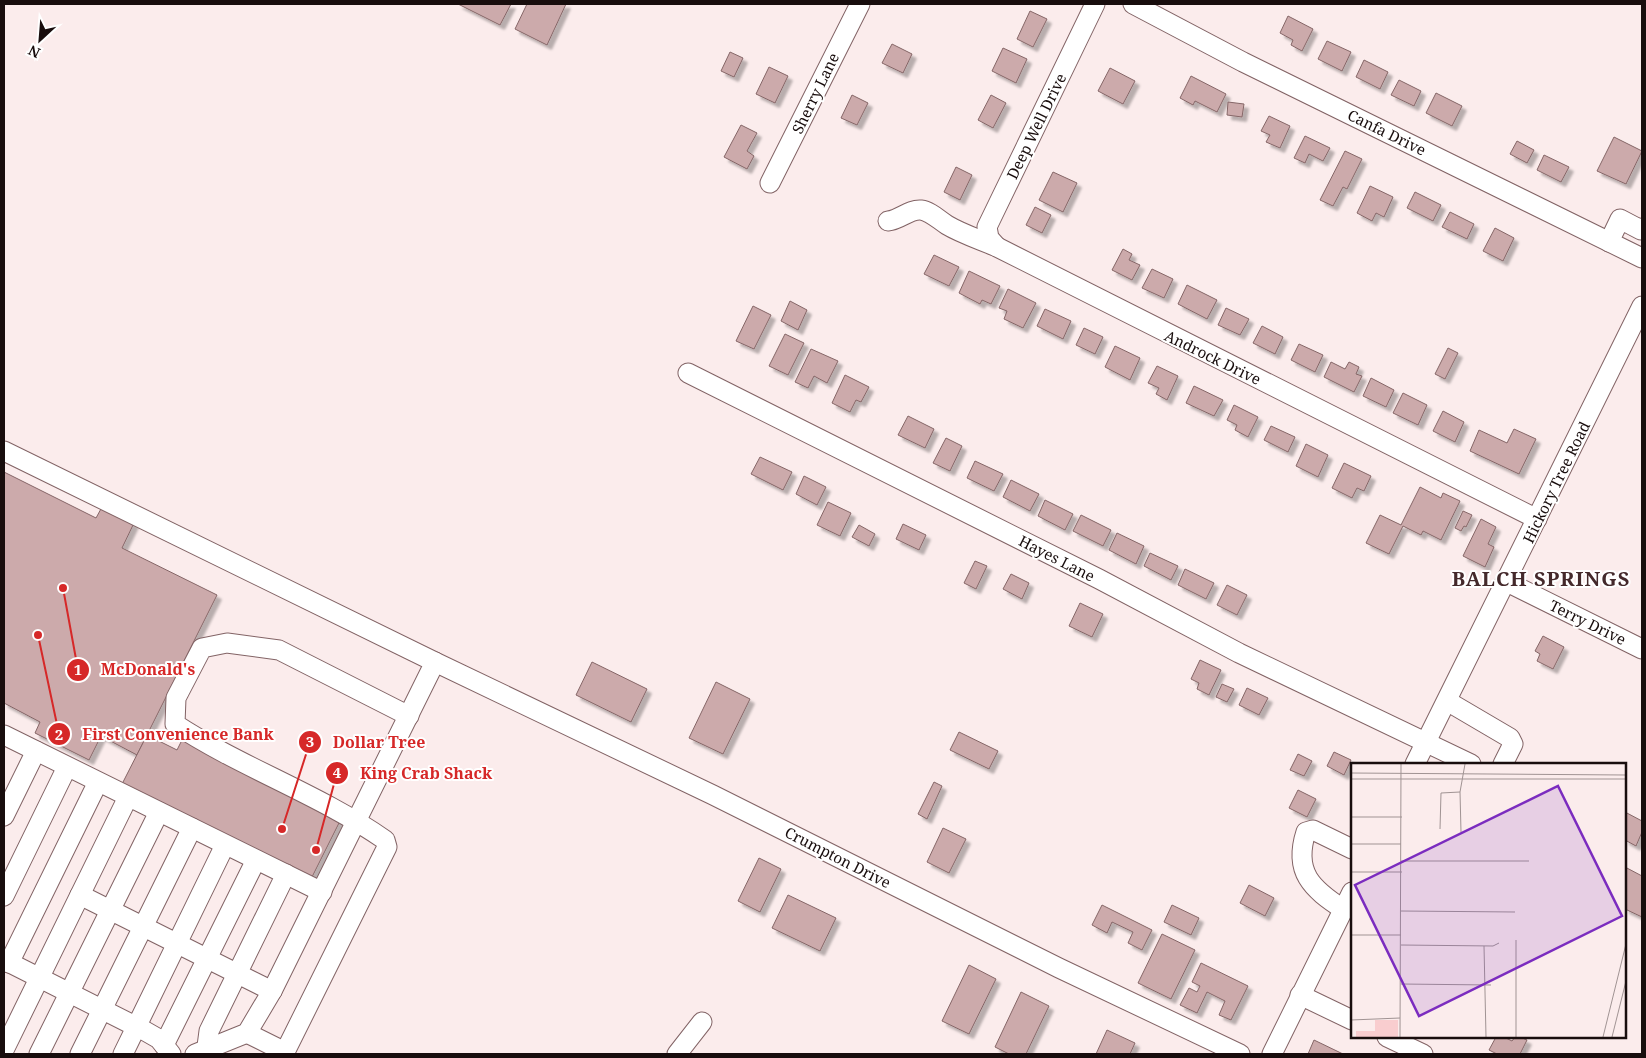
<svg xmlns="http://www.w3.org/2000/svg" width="1646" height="1058" viewBox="0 0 1646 1058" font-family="'Noto Serif',serif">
<defs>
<filter id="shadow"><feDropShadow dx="4.5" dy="4.5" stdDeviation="1" flood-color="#0004"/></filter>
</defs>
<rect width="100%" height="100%" fill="#fbecec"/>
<g fill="#ccaaab" stroke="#856667" filter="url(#shadow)">
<path d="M458 4H511L500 25Z"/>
<path d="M527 4H566L547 45 515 29Z"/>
<path d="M1030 11 1047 19 1033 47 1017 39Z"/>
<path d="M1288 16 1313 29 1302 51 1291 45 1293 40 1280 33Z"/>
<path d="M1327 41 1351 52 1342 71 1318 59Z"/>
<path d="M892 44 912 54 903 73 882 63Z"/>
<path d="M1003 48 1027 59 1016 83 992 71Z"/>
<path d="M730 52 743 58 734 77 721 71Z"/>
<path d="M1364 60 1388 72 1380 89 1356 77Z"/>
<path d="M769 67 788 76 775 103 756 94Z"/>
<path d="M1110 68 1135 81 1123 104 1098 91Z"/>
<path d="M1191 76 1226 94 1217 112 1195 101 1193 105 1180 98Z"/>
<path d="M1399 80 1421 91 1414 106 1391 95Z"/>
<path d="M1436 93 1462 106 1452 126 1426 113Z"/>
<path d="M852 95 868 103 857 125 841 118Z"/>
<path d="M991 95 1006 103 993 128 978 120Z"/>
<path d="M1228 102 1244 104 1242 117 1227 115Z"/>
<path d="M1269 116 1290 126 1280 148 1266 142 1270 135 1261 131Z"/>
<path d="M741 125 757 133 747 151 754 156 747 169 724 157Z"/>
<path d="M1305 136 1330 148 1323 161 1309 154 1305 163 1294 158Z"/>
<path d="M1614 137 1642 151 1626 184 1597 171Z"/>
<path d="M1517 141 1534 150 1527 163 1510 154Z"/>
<path d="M1345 151 1362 159 1347 189 1343 187 1333 206 1320 200Z"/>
<path d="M1544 155 1569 167 1561 182 1537 170Z"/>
<path d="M956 167 972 175 960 200 944 192Z"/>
<path d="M1053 172 1077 183 1063 212 1039 200Z"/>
<path d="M1370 186 1393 197 1384 217 1376 213 1372 221 1357 213Z"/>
<path d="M1415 192 1441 205 1433 221 1407 208Z"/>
<path d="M1035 207 1051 215 1042 233 1026 225Z"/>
<path d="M1450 212 1474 224 1467 239 1442 227Z"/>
<path d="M1495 228 1514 238 1503 261 1483 251Z"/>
<path d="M1123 249 1132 254 1129 260 1140 265 1132 280 1112 270Z"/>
<path d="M934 255 959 267 949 286 924 274Z"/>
<path d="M1152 269 1173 279 1164 298 1142 288Z"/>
<path d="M969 271 1000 286 991 304 982 300 980 304 959 293Z"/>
<path d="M1187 285 1217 300 1207 319 1178 304Z"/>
<path d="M1008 289 1036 303 1023 328 1004 319 1007 311 999 308Z"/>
<path d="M790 301 807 310 798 330 781 321Z"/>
<path d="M753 306 771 315 754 349 736 341Z"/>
<path d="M1226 308 1249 319 1240 335 1218 325Z"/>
<path d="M1045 309 1071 321 1063 339 1037 326Z"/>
<path d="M1262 326 1283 337 1275 354 1253 343Z"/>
<path d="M1084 328 1103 337 1095 354 1076 345Z"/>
<path d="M785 334 804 343 788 375 769 366Z"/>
<path d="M1299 344 1323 355 1315 372 1291 360Z"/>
<path d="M1115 346 1140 358 1130 380 1105 367Z"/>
<path d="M1448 348 1458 353 1445 379 1435 374Z"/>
<path d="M811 349 838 361 827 383 814 376 808 388 795 382Z"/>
<path d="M1331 362 1345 369 1349 362 1359 367 1356 374 1362 376 1354 392 1324 377Z"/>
<path d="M1157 366 1178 376 1167 400 1156 394 1159 388 1148 383Z"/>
<path d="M845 375 869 387 861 402 856 400 850 412 832 403Z"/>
<path d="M1371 378 1394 390 1386 407 1363 396Z"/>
<path d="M1194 386 1223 400 1214 416 1186 403Z"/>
<path d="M1403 393 1427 405 1418 425 1393 413Z"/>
<path d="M1234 405 1258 417 1248 437 1235 430 1237 425 1227 420Z"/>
<path d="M1443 411 1464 422 1455 442 1433 431Z"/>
<path d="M908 416 934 429 925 448 898 435Z"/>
<path d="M1271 426 1295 437 1288 452 1264 440Z"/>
<path d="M1514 429 1536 439 1519 474 1470 451 1479 430 1507 443Z"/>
<path d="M946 438 962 446 950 471 933 463Z"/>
<path d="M1306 444 1328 455 1318 477 1296 466Z"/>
<path d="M760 457 792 472 783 490 751 474Z"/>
<path d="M975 461 1003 474 994 491 967 478Z"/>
<path d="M1344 463 1371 476 1364 491 1357 488 1352 498 1332 488Z"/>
<path d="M4 472 96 518 102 507 134 523 122 548 217 595 137 755 101 736 89 760 35 733 40 722 4 703Z"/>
<path d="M804 476 826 487 817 505 796 494Z"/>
<path d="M1011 480 1039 494 1030 511 1003 497Z"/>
<path d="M1420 487 1441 498 1443 493 1460 501 1441 540 1423 531 1421 535 1403 526 1389 554 1366 543 1380 515 1401 525Z"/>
<path d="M1045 500 1073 514 1065 530 1038 516Z"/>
<path d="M828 502 851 513 840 536 817 525Z"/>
<path d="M1463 511 1472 515 1466 527 1464 526 1461 531 1455 528Z"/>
<path d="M1081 515 1111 530 1103 546 1073 531Z"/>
<path d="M1481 519 1496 527 1488 544 1494 547 1485 567 1463 556Z"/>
<path d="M903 524 926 535 919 550 896 539Z"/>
<path d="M859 525 875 534 869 546 852 537Z"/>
<path d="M1117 533 1144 546 1136 564 1109 550Z"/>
<path d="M1150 553 1178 566 1171 580 1144 566Z"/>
<path d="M975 561 987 566 976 589 964 583Z"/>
<path d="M1185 569 1214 583 1206 599 1178 585Z"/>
<path d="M1011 574 1029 583 1022 599 1003 589Z"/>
<path d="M1227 585 1247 595 1237 615 1217 605Z"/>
<path d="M1080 603 1103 614 1092 637 1069 626Z"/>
<path d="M1543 636 1564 647 1553 669 1537 661 1540 654 1535 651Z"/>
<path d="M1200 660 1221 670 1209 695 1197 689 1199 683 1191 679Z"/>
<path d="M592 662 647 689 631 722 576 695Z"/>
<path d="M716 682 750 699 723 754 689 738Z"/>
<path d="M1222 684 1234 689 1227 702 1216 697Z"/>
<path d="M1247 688 1268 698 1259 715 1239 705Z"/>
<path d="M959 732 998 751 989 769 950 750Z"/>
<path d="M147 735 177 750 182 740 341 819 310 881 121 786Z"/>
<path d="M1334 752 1351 760 1344 775 1327 766Z"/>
<path d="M1298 754 1312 761 1304 776 1290 770Z"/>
<path d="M934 782 942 786 927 819 918 814Z"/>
<path d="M1298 790 1316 799 1307 817 1289 808Z"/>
<path d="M1625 812 1642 821V832L1636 846 1625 840Z"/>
<path d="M943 828 966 839 949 873 927 862Z"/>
<path d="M759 858 781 869 760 912 738 901Z"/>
<path d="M1625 867 1642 876V917L1625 909Z"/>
<path d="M1249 885 1274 898 1265 916 1240 903Z"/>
<path d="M788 895 836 918 820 951 772 928Z"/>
<path d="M1102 905 1152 930 1142 950 1128 943 1133 932 1112 922 1107 933 1092 925Z"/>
<path d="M1172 905 1199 918 1191 935 1164 922Z"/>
<path d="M1162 934 1195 950 1171 999 1138 983Z"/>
<path d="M1201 963 1248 986 1231 1020 1219 1015 1225 1001 1207 992 1197 1013 1180 1005 1189 988 1197 992 1200 986 1192 982Z"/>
<path d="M969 965 996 979 969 1034 942 1021Z"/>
<path d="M1021 992 1049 1006 1026 1054H1009L995 1047Z"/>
<path d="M1107 1030 1135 1043 1130 1054H1096Z"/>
<path d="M1496 1037H1504L1512 1041 1515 1037H1520L1527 1040 1520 1054H1497L1489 1050Z"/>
<path d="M1314 1040 1343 1054H1308Z"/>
</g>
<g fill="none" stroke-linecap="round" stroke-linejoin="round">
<defs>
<g id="minor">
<path d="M1133 4 1243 62 1642 258"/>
<path d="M770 183 860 4"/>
<path d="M888 221C900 220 909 209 921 210 930 211 939 220 947 225 962 234 981 240 997 247L1537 519"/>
<path d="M1609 242 1620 219 1641 230 1642 228"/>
<path d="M997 247 989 238 987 227 1095 4"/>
<path d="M688 373 1099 579 1239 653 1471 764"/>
<path d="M4 451 435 662 272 991 247 1033 195 1054"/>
<path d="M1507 582 1642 649"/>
<path d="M435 662 713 795 1059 968 1240 1054"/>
<path d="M1447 701 1510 738 1513 744 1503 764"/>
<path d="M4 735 322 892"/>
<path d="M1415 764 1642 306"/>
<path d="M4 816 36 751"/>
<path d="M80 895 272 991"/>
<path d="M4 896 67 767"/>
<path d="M1343 909C1312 889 1293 872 1306 832L1313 830 1352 849"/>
<path d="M4 960 145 1031 159 1039 171 1054"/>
<path d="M9 963 98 782"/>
<path d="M1300 995 1352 1020"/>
<path d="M247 1033 285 1052"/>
<path d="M1387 1037 1423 1054"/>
<path d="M164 1045 256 860"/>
<path d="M4 1050 128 797"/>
<path d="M39 1054 159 812"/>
<path d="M80 1054 192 828"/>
<path d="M123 1054 225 845"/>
<path d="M206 1054 209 1031 286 874"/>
<path d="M284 1054 387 847 385 840C319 794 242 768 175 724L176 698 202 648 227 643 279 650 409 716"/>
<path d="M677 1054 702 1022"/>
<path d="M1272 1054 1352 892"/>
</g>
</defs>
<use href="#minor" stroke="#826365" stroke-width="21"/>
<use href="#minor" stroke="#fff" stroke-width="19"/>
</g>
<g text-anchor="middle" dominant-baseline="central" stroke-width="4" stroke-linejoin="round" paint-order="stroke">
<g font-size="15" fill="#180d0d" stroke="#fff">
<text transform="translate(815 93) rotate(-64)">Sherry Lane</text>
<text transform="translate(1036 126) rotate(-64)">Deep Well Drive</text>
<text transform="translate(1387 132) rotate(26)">Canfa Drive</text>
<text transform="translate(1213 357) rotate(26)">Androck Drive</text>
<text transform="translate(1556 482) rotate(-64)">Hickory Tree Road</text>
<text transform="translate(1057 558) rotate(27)">Hayes Lane</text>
<text transform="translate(1588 622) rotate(26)">Terry Drive</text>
<text transform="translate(838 857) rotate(27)">Crumpton Drive</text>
</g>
<g font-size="20" font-weight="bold" letter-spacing="1" fill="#44292b" stroke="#fff">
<text x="1541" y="578">BALCH SPRINGS</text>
</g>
</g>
<g transform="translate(1351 763)">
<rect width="275" height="275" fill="#fbecec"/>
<path d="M24 257H47V274H5V268H24Z" fill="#f9cdcf"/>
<path fill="none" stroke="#a09393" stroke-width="1" d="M0 10 275 12M0 16H275M109 29 114 1M0 54H51M89 66 90 30 109 29 110 69M0 81H50M50 98H178M0 109H51M50 148 164 149M0 172H50M50 182 142 183 148 180M133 183 135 274M50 221 140 222M0 257 49 255M49 274 50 1M165 274V177M252 274 275 181M261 274 275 218"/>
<path fill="#7b2cbf" fill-opacity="0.15" stroke="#7b2cbf" stroke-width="2.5" d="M207 23 271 153 68 253 4 122Z"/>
<rect width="275" height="275" fill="none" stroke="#180d0d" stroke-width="2.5"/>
</g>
<path fill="none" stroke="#d62828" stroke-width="2" d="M63 588L78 670M38 635L59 734M282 829L310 742M316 850L337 773"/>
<g fill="#d62828" stroke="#fff" stroke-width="2">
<circle cx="63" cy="588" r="5"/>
<circle cx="38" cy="635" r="5"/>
<circle cx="282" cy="829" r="5"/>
<circle cx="316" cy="850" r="5"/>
<circle cx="78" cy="670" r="12"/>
<circle cx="59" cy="734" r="12"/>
<circle cx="310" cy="742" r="12"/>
<circle cx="337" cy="773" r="12"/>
</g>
<g font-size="15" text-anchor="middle" font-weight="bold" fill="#fff">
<text x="78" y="675">1</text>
<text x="59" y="740">2</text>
<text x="310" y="747">3</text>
<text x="337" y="778">4</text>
</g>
<g font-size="16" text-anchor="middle" font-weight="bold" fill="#d62828" stroke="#fff" stroke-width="4" stroke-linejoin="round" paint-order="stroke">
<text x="148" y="675">McDonald's</text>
<text x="178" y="740">First Convenience Bank</text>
<text x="379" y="748">Dollar Tree</text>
<text x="426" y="779">King Crab Shack</text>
</g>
<rect width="1646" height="1058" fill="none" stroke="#180d0d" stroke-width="10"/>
<g transform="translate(40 40) rotate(206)" stroke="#ffffff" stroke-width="4" paint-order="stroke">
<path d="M0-4L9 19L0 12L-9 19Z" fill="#180d0d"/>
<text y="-8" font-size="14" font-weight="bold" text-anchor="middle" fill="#180d0d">N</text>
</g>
</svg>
